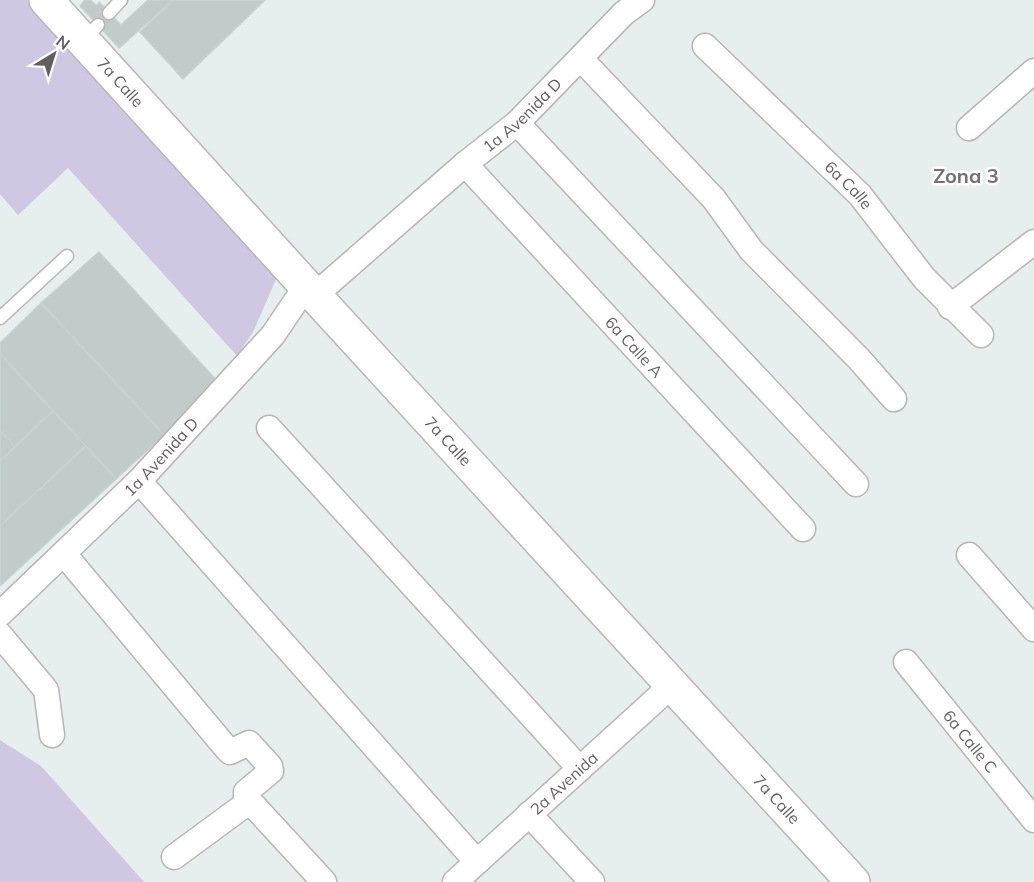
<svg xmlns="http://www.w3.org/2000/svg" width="1034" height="882" viewBox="0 0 1034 882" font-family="Mulish,sans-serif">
<rect width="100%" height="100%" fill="#e7eeee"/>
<g fill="#d0c7e2">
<path d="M0 0H34L278 275 253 332 237 356 68 168 18 215 0 194Z"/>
<path d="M0 740 41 766 144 882H0Z"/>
</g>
<g fill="#c3caca" stroke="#c6d2d2" stroke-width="1.5">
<path d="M85 0H90L97 6 99 2 121 25 148 0H173L119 48 80 6Z"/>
<path d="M174 0H265L183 79 140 32Z"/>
<path d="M99 252 219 383 164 435 41 303Z"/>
<path d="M41 303 164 435 116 479 0 354V343Z"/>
<path d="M0 354 53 411 15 447 0 431Z"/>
<path d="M53 411 86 446 0 526V461Z"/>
<path d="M0 431 15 447 0 461Z"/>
<path d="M86 446 116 479 0 586V526Z"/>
</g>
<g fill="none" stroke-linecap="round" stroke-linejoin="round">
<defs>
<g id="lane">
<path d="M109 13 121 0"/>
<path d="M84 40 98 25"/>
<path d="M0 318 67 256"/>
</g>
<g id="street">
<path id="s1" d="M705 46 860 195 924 278 981 335"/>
<path d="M581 59 714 199 751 250 859 359 894 399"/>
<path d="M517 123 856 484"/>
<path d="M969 128 1034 71"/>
<path id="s2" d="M465 164 803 529"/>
<path id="s3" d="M314 296 465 164 517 123 624 13 642 0"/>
<path d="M950 307 1034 242"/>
<path d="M269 428 580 769"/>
<path d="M139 481 477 862"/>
<path d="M64 554 227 749 230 752 249 743 270 766 271 771 246 792V804"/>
<path d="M969 555 1034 629"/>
<path id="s4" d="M0 614 139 481 273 335 306 286"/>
<path d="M0 635 46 690 52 735"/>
<path id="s5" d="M906 662 1034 820"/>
<path d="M246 804 254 806 324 882"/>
<path d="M529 814 592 882"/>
<path d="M174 857 246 804"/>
<path id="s6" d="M455 882 672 685"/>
</g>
<g id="secondary">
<path id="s7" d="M46 0 306 286 853 882"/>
</g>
</defs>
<use href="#lane" stroke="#bab4b4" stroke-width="15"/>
<use href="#street" stroke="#bab4b4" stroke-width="27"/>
<use href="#secondary" stroke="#bcb5b6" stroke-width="36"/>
<use href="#lane" stroke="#fff" stroke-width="12"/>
<use href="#street" stroke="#fff" stroke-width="24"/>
<use href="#secondary" stroke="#fff" stroke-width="33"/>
</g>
<g text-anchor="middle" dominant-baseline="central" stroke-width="5" stroke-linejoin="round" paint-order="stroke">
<g font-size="16" fill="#655e5f" stroke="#fff">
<text stroke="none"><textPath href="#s7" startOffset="111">7a Calle</textPath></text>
<text stroke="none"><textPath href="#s3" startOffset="276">1a Avenida D</textPath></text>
<text stroke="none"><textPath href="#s1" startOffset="200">6a Calle</textPath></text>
<text stroke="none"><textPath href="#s2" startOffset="249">6a Calle A</textPath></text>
<text stroke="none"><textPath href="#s7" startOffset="597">7a Calle</textPath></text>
<text stroke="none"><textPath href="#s4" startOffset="225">1a Avenida D</textPath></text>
<text stroke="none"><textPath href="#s5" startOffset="102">6a Calle C</textPath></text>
<text stroke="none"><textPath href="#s6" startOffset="147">2a Avenida</textPath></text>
<text stroke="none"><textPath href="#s7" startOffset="1083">7a Calle</textPath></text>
</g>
<g font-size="20" font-weight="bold" fill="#776f71" stroke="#fff">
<text x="966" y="175">Zona 3</text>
</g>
</g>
<g transform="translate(54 54) rotate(38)" stroke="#ffffff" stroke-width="4.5" paint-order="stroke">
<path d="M0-4.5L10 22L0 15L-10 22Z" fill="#655e5f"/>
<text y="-9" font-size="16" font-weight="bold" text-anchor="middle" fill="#655e5f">N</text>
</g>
</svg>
